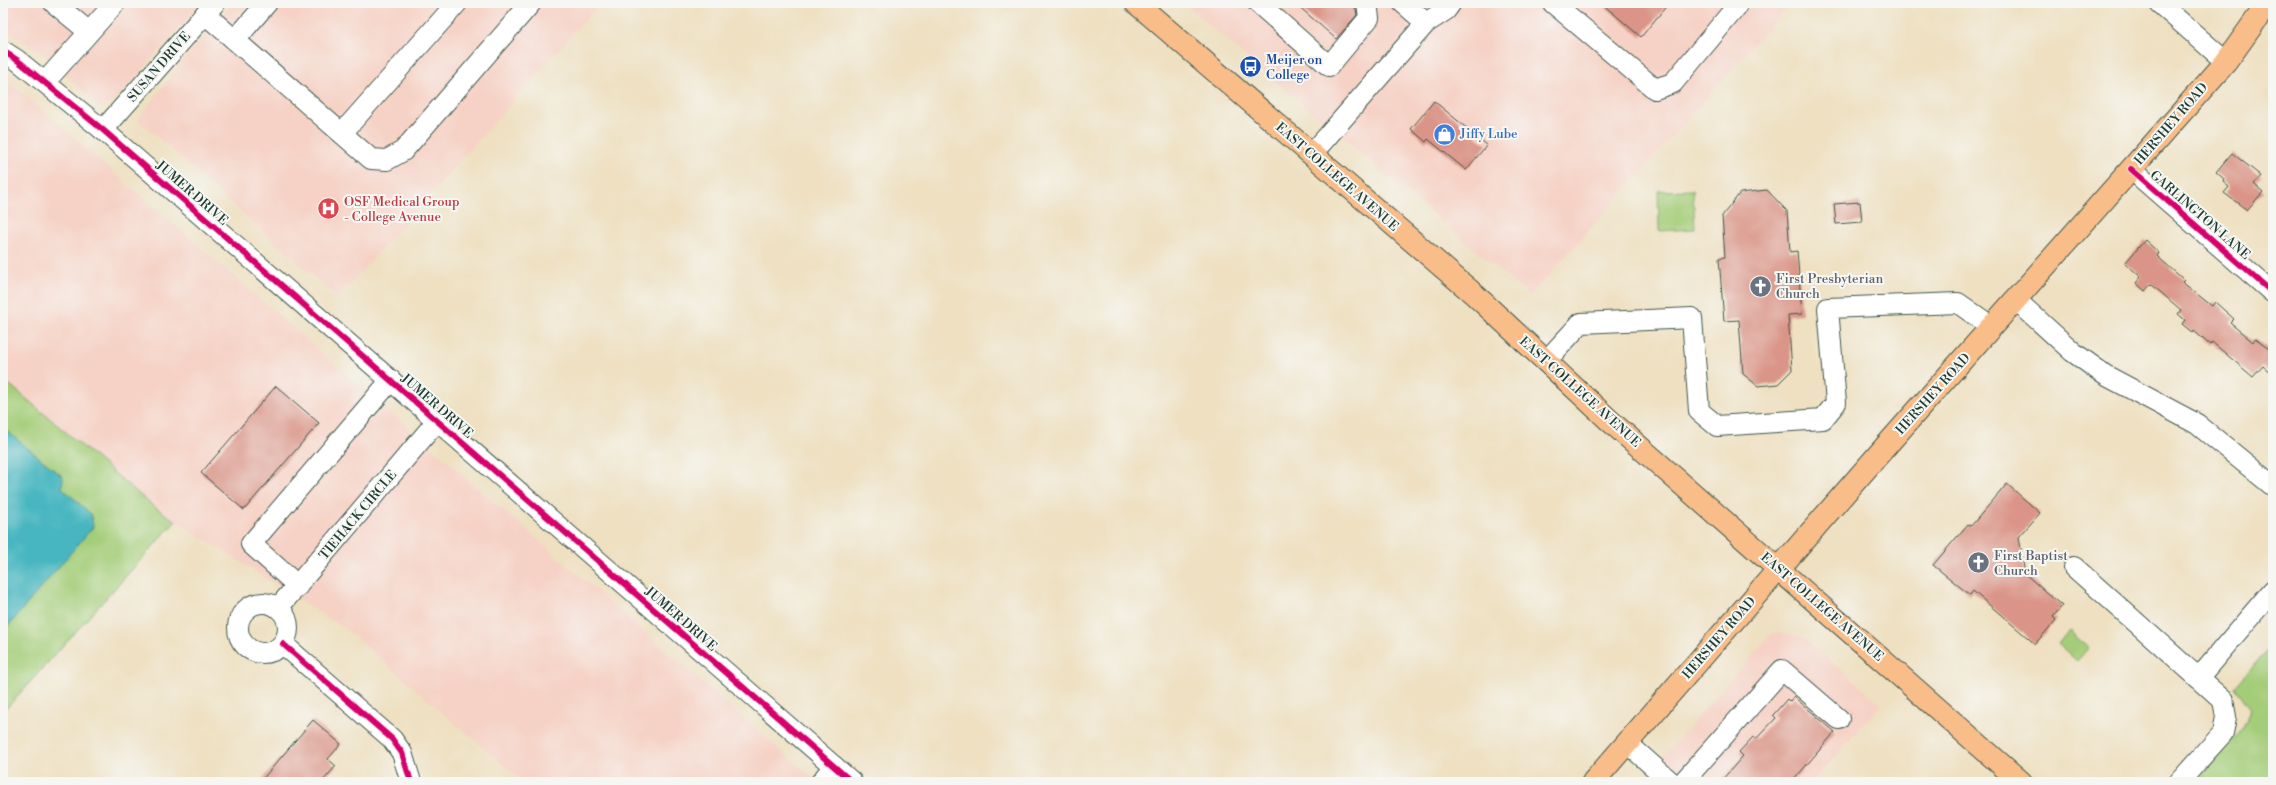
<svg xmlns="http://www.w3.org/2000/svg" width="2276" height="785" viewBox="0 0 2276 785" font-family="'Libre Bodoni',serif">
<rect width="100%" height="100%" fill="#f6f6f2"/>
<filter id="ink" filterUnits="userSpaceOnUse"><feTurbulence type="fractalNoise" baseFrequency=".025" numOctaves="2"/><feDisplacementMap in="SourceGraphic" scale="8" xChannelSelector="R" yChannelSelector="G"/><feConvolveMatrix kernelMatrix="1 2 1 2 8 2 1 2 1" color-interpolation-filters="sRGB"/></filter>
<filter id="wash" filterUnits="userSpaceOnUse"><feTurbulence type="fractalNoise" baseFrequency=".012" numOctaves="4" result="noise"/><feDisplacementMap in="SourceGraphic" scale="16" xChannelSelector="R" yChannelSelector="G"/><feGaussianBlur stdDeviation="0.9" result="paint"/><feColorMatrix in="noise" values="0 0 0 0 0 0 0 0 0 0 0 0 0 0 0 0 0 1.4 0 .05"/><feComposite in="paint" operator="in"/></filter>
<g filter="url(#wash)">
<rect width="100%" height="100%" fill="#eee0c1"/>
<g fill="#f6d1c5">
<path d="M3 3H201L113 103 98 105 44 55 3 28Z"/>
<path d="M232 3H600L338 298 138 120 183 60Z"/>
<path d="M1183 3H1791L1530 296Z"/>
<path d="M3 77 6 79 817 782H523L347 630 153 506 3 379Z"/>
<path d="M1772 633 1802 636 1881 704 1813 782H1640Z"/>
</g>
<g fill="#a4cd79" stroke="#628556">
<path d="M1693 190 1695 229 1659 231 1658 191Z"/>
<path d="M3 379 153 506 176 521 3 712V632L93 526 91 514 62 488 63 477 3 428Z"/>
<path d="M2069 630 2089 647 2077 661 2058 644Z"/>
<path d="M2273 643V782H2197L2241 730 2251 709 2235 687Z"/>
</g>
<path fill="#47b6c0" stroke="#337a7a" d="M3 428 63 477 62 488 91 514 93 527 3 632Z"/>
<g id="blocks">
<g fill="#da9588">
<path d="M1295 3H1350L1356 9 1357 15 1336 39Z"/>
<path d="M1601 3H1669L1641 37Z"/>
<path d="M1434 101 1487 145 1466 170 1428 139 1426 142 1411 129Z"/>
<path d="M2232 153 2261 176 2254 184 2263 192 2247 210 2224 193 2229 187 2223 182 2224 179 2216 172Z"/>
<path d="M1767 190 1787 211 1790 252 1797 251 1802 314 1788 315 1792 370 1778 384 1758 386 1743 374 1739 320 1724 321 1719 258 1725 257 1722 216 1740 193Z"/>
<path d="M1860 202 1862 222 1836 224 1834 204Z"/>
<path d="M2145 240 2159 253 2157 256 2184 280 2182 282 2212 306 2215 302 2234 319 2230 323 2253 342 2255 339 2273 352V375L2263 366 2253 377 2212 342 2210 345 2194 331 2193 333 2182 324 2185 320 2178 314 2181 310 2151 284 2145 291 2136 283 2141 277 2125 263Z"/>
<path d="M276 386 319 423 244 510 201 473Z"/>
<path d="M2007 484 2040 513 2019 537 2025 574 2062 606 2053 617 2056 620 2035 644 1973 591 1970 595 1933 565 1968 524 1971 526Z"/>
<path d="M1794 697 1835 732 1792 782H1720L1743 756 1739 752 1753 737 1756 739 1776 718 1773 715 1787 699 1790 702Z"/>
<path d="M313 720 341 744 328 759 336 766 322 782H260Z"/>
</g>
</g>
</g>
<g filter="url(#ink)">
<use href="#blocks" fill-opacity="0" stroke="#3e5549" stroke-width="1"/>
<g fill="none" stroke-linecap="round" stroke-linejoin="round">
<defs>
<g id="minor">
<path d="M54 3 89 32"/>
<path d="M1258 3 1329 66 1369 18 1367 3"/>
<path d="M1403 3 1426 23"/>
<path d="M1553 3 1655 89 1673 83 1737 6V3"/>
<path d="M2159 3 2226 62"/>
<path d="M205 14 371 159 387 160 403 151 531 3"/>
<path d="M235 40 267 3"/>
<path d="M3 51 17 60 103 130 852 782"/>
<path d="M45 82 115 3"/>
<path d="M103 130 214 4"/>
<path d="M342 133 457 3"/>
<path d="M1312 154 1426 23 1446 10 1451 3"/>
<path d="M2131 169 2273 293"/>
<path d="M2016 300 2073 352 2105 375 2197 424 2273 486"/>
<path d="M1546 361 1581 323 1692 318 1699 411 1717 426 1823 419 1836 403 1828 308 1958 303 1992 327"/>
<path d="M2074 567 2223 700 2226 717 2223 733 2179 782"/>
<path d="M298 586 251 544 391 380"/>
<circle cx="263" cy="628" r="25"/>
<path d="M278 608 437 421"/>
<path d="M283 644 392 739 402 753 411 782"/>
<path d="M2198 678 2273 590"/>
<path d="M1627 743 1671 782"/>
<path d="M821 782 834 766"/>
<path d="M1683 782 1782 670 1839 719"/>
</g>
<g id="major">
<path d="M1136 3 1475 295 1610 421 2021 782"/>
<path d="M1593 782 1885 447 2226 62 2268 3"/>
</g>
</defs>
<use href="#minor" stroke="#3e5549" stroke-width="22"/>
<use href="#major" stroke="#3e5549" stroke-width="24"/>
<use href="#minor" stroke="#fff" stroke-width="20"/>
<use href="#major" stroke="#f9bd89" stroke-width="22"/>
<defs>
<g id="cycleway">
<path d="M3 51 17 60 103 130 852 782"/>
<path d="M2131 169 2273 293"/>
<path d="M283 644 392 739 402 753 411 782"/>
</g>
</defs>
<use href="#cycleway" stroke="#f6f6f2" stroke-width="8"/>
<use href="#cycleway" stroke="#d6006c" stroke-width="6"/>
</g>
</g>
<defs>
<symbol id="bus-disc" viewBox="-11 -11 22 22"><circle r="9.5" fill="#1a4fb4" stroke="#f6f6f2"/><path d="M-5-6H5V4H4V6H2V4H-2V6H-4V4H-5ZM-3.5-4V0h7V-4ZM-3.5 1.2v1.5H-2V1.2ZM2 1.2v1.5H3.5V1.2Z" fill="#fff"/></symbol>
<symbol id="shop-disc" viewBox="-11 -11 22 22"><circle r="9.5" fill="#3f7fe0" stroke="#f6f6f2"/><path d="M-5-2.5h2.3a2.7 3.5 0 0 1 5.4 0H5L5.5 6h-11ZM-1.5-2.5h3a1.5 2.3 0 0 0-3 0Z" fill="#fff"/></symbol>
<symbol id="hospital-disc" viewBox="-11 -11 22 22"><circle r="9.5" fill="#e0444e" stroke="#f6f6f2"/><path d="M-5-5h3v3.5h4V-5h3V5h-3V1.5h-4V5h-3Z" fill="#fff"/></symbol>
<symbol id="church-disc" viewBox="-11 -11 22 22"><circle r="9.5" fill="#6b7280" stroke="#f6f6f2"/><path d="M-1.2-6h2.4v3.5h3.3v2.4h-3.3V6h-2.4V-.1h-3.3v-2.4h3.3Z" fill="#fff"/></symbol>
</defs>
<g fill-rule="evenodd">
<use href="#bus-disc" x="1238" y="54" width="25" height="25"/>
<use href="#shop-disc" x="1432" y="122" width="25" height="25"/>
<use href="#hospital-disc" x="316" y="196" width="25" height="25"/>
<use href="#church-disc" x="1748" y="274" width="25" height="25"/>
<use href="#church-disc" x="1966" y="550" width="25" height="25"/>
</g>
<g text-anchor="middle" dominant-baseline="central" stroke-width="4" stroke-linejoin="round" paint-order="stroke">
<g font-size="13" fill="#164399" stroke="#f6f6f2" text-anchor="start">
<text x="1266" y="60">Meijer on<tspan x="1266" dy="15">College</tspan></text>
</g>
<g font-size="13" fill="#1f3d34" stroke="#f6f6f2">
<text transform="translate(159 67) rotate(-49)">SUSAN DRIVE</text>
<text transform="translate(2171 124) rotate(-49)">HERSHEY ROAD</text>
<text transform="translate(1337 177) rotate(41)">EAST COLLEGE AVENUE</text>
<text transform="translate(192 193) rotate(41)">JUMER DRIVE</text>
<text transform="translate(2200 215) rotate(41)">GARLINGTON LANE</text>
<text transform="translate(1580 392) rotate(42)">EAST COLLEGE AVENUE</text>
<text transform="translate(1933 394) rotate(-48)">HERSHEY ROAD</text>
<text transform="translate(437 406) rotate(41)">JUMER DRIVE</text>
<text transform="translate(358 515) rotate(-50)">TIEHACK CIRCLE</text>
<text transform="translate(1822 607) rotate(41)">EAST COLLEGE AVENUE</text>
<text transform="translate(681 619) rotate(41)">JUMER DRIVE</text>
<text transform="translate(1719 638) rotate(-49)">HERSHEY ROAD</text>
</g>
<g font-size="13" fill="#366cbe" stroke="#f6f6f2" text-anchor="start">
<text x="1460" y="134">Jiffy Lube</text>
</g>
<g font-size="13" fill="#be3a42" stroke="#f6f6f2" text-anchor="start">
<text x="344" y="202">OSF Medical Group<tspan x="344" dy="15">- College Avenue</tspan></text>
</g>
<g font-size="13" fill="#5b616d" stroke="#f6f6f2" text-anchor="start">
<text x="1776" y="279">First Presbyterian<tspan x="1776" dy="15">Church</tspan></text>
<text x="1994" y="556">First Baptist<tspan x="1994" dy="15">Church</tspan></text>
</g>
</g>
<rect width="2276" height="785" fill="none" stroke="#f6f6f2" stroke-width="16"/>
</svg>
